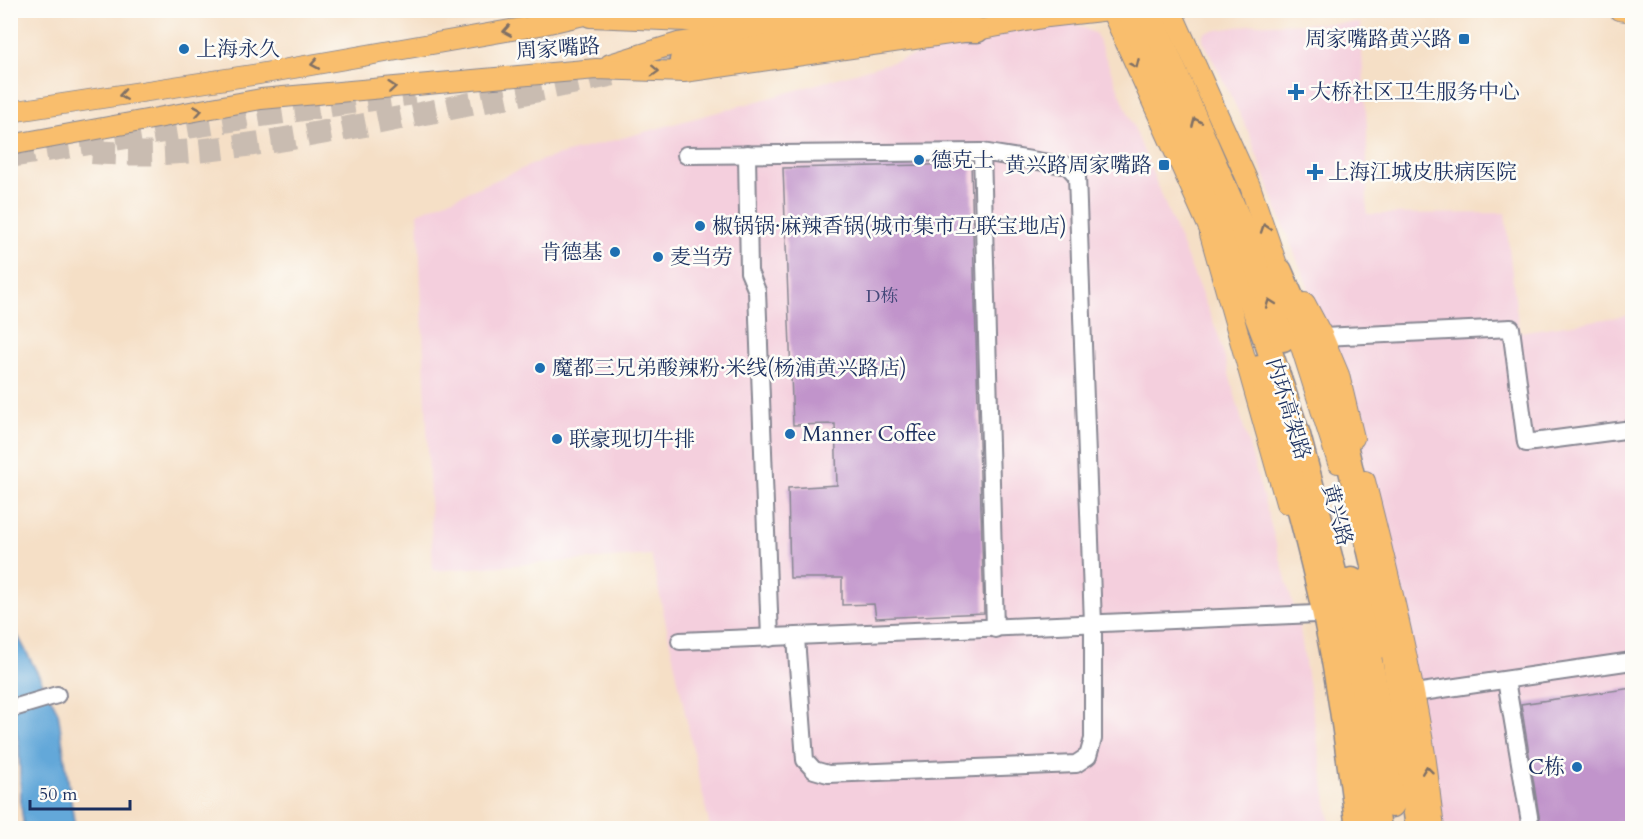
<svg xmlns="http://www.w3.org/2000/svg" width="1643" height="839" viewBox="0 0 1643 839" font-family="Cardo,'Noto Serif SC',serif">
<rect width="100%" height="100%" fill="#fdfcf7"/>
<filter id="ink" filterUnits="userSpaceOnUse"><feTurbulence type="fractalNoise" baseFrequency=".0167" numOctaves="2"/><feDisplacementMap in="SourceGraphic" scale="12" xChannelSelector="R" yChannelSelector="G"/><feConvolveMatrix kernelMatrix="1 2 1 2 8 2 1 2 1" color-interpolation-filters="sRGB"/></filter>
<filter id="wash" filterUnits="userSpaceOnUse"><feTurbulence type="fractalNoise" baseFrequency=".008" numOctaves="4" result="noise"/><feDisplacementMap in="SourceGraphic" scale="24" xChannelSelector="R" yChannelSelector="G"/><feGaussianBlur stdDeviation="1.35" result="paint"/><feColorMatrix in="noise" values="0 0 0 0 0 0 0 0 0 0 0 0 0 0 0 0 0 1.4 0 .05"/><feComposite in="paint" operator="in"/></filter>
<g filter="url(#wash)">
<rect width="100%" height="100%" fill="#f5dfc6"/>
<g fill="#f4cfdd">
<path d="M1056 14 1096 34 1218 334 1300 630 1331 828H710L651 555 433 571 418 213 545 159 769 98Z"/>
<path d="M1360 23 1367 127V214L1505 213 1519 332 1632 315V828H1501L1439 825 1401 609 1331 344 1279 215 1248 131 1203 40V35L1206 32 1255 24Z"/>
</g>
<path fill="#63a8d9" stroke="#3f6c9c" stroke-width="1.5" d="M10 621 58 712 75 828H24L21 805 19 746 11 705Z"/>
<g id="blocks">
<g fill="#c194cb">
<path d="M971 164 984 613 876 618 874 604 842 605V578H790L788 488 837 485 835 424 793 425 783 168Z"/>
<path d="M1632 688V828H1541L1521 704Z"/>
</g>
</g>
</g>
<g filter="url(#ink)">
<use href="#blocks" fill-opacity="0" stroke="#888792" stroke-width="1.5"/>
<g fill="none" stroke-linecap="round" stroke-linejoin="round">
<g stroke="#c9bcb1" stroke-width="24" stroke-dasharray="24 12" stroke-linecap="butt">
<path d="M936 20 1016 10"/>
<path d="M627 64 703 53"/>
<path d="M92 152C183 159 270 142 359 126 447 109 535 91 623 72"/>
<path d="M10 156 255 116 414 93"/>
</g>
<defs>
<g id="minor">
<path d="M982 152 995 629"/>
<path d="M747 154 749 272 757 291 770 638"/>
<path d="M686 155 982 152 1068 166 1077 176 1093 624V739L1088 756 1076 764 828 774 814 770 805 760 796 638"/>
<path d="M1323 337 1511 328 1526 443 1632 429"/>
<path d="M680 641 1316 614"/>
<path d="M1506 680 1531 828"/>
<path d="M1415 693 1632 661"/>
<path d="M10 709 57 695"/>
</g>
<g id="major">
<path d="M1111 10 1217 246"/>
<path d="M1171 10 1250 186 1284 285"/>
<path d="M1619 10 1632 12"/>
<path d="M590 17 735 23 808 10"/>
<path d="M610 64 678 43 912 10"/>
<path d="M10 112 259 74 540 25 606 10"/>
<path d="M10 145 261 99 596 69 684 72 977 30 1048 17 1110 10"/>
<path d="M1210 234 1286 503"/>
<path d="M1305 303 1323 337 1339 375 1354 438"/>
<path d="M1296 331 1338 463"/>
<path d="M1365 481C1387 568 1408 654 1423 742 1428 770 1430 800 1434 828"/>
<path d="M1365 579 1379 648"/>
</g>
<g id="highway">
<path d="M1128 10 1240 272 1267 343 1298 435 1339 591 1379 828"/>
<path d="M1148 10 1244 232 1283 339"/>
<path d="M920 29 977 30"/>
<path d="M682 60 890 29 958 10"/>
<path d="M1280 271 1324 373 1346 449 1394 655 1418 828"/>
<path d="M1259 368C1285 453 1309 538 1327 625 1341 692 1349 760 1358 828"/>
<path d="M1352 580 1373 675 1392 805"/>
</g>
</defs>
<use href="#minor" stroke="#888792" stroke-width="20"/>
<use href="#major" stroke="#888792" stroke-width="22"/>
<use href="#highway" stroke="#888792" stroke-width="27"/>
<use href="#minor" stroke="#fff" stroke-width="16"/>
<use href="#major" stroke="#f9be6d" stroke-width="20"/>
<use href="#highway" stroke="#f9be6d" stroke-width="24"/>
</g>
<defs><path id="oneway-chevron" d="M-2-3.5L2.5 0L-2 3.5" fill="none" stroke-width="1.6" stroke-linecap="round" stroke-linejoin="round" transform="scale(1.5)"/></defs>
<g stroke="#7f6f65">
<use href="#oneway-chevron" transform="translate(507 31) rotate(170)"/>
<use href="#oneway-chevron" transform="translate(315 64) rotate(170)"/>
<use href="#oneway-chevron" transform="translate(1135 64) rotate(66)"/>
<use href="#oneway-chevron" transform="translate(655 71) rotate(2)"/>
<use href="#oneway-chevron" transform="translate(392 87) rotate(-5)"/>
<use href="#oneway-chevron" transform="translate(123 95) rotate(171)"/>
<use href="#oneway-chevron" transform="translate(198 111) rotate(-10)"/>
<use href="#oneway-chevron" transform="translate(1196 122) rotate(-113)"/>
<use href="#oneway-chevron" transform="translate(1265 228) rotate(-109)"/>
<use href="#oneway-chevron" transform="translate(1270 303) rotate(-110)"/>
<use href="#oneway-chevron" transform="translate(1427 770) rotate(-97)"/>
</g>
</g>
<g fill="#1f6fb2" stroke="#fdfcf7" stroke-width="2">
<rect x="1458" y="33" width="12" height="12" rx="3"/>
<circle cx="184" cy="49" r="6"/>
<path d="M1293 83h6v6h6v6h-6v6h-6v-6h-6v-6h6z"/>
<circle cx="919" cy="160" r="6"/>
<rect x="1158" y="159" width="12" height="12" rx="3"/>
<path d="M1312 163h6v6h6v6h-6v6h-6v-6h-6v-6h6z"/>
<circle cx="700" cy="226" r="6"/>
<circle cx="615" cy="252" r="6"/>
<circle cx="658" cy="257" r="6"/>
<circle cx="540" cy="368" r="6"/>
<circle cx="790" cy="434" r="6"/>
<circle cx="557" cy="439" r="6"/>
<circle cx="1577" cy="767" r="6"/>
</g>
<g text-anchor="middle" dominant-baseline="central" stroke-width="5" stroke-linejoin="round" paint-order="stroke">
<g font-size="18" fill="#444879">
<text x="882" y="296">D栋</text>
</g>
<g font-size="21" fill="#1b2f5e" stroke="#fdfcf7" text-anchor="start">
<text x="1452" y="39" text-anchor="end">周家嘴路黄兴路</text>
<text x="196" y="49">上海永久</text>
<text x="1310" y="92">大桥社区卫生服务中心</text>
<text x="931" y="160">德克士</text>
<text x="1152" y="165" text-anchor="end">黄兴路周家嘴路</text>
<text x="1328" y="172">上海江城皮肤病医院</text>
<text x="712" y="226">椒锅锅·麻辣香锅(城市集市互联宝地店)</text>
<text x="603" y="252" text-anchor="end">肯德基</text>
<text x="670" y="257">麦当劳</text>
<text x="552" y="368">魔都三兄弟酸辣粉·米线(杨浦黄兴路店)</text>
<text x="802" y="434">Manner Coffee</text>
<text x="569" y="439">联豪现切牛排</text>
<text x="1565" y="767" text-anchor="end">C栋</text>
</g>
<g font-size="21" fill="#1b2f5e" stroke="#fdfcf7">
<text transform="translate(558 49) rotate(-4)">周家嘴路</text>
<text transform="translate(1288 409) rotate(73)">内环高架路</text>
<text transform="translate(1337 515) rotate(75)">黄兴路</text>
</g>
</g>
<rect width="1643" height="839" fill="none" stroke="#fdfcf7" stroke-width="36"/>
<path d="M30 800v9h100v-9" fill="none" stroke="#1b2f5e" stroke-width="3"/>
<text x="39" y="800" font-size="18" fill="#1b2f5e" stroke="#fdfcf7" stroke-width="4.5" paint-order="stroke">50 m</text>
</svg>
